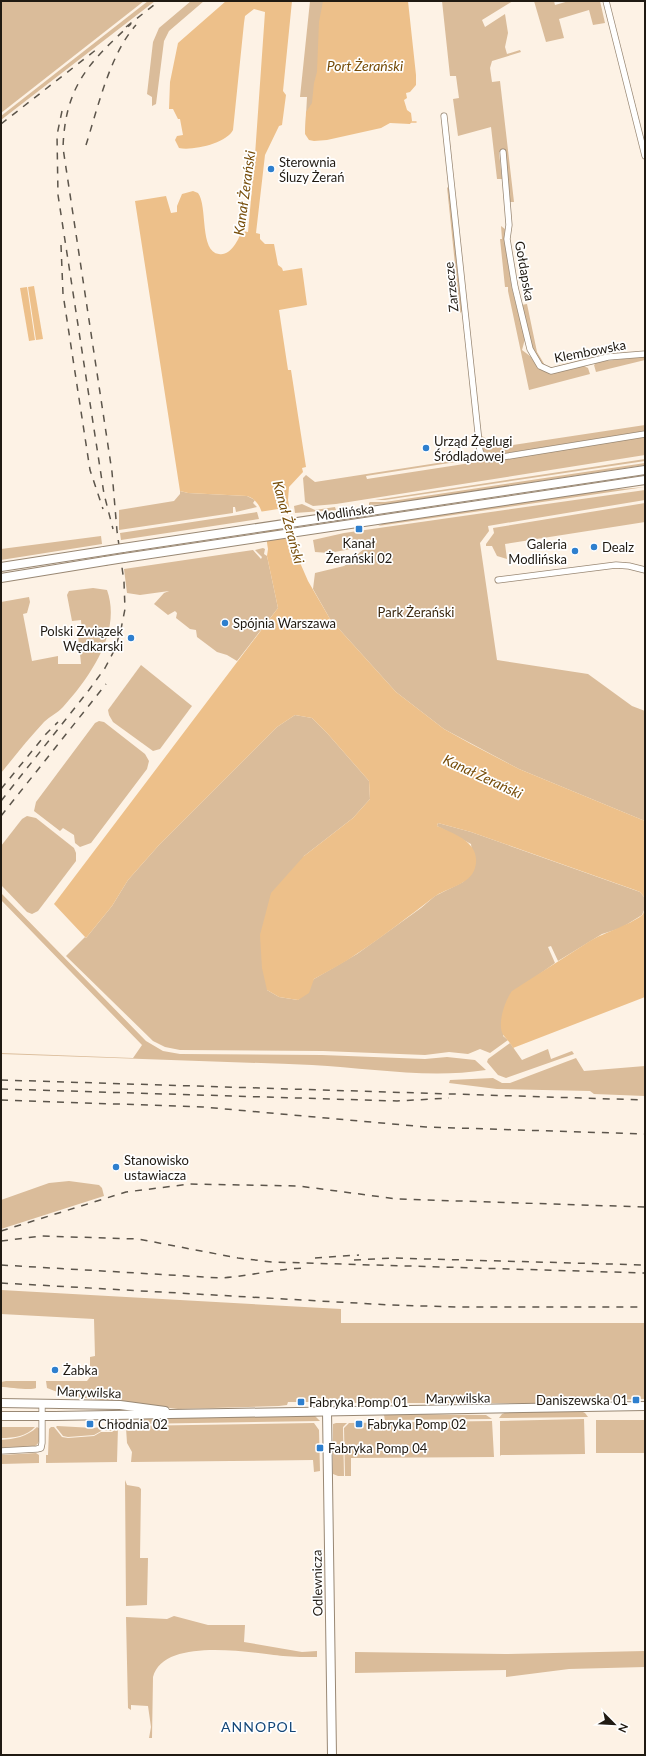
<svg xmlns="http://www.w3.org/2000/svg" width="646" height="1756" viewBox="0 0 646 1756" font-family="Lato,sans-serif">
<rect width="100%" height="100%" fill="#fdf2e5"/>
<g fill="#dabc9a">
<path d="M1 1H144L1 113Z"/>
<path d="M148 1H155L1 120V116Z"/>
<path d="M191 1H204L169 31 164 41 156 104 152 106V97L147 94 153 42 159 28Z"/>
<path d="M310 1H349L305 134 307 97H300Z"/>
<path d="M442 1H513L482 20 485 27 505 14 508 33 505 47 507 54 520 50 521 52 492 61 490 68 492 82 500 81 514 202H509L505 152H499L502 179H497L491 127 458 136 453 99 459 98 456 76H450Z"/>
<path d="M534 1H554L555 5 569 1H600L605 23 593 25 589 10 559 19 564 38 546 42Z"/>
<path d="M447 187 449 189 462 311 460 313Z"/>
<path d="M501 226 505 229 504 239 512 289 525 339 522 350 530 356 538 367 554 373 584 366 588 368 590 374 529 390 508 291V287H505L500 239H502Z"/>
<path d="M527 304 537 352 546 367H554L589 358V359C579 362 564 369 553 369 531 367 525 323 521 305Z"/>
<path d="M639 357H645V360L596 372 594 365 597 362Z"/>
<path d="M645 425V431L490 456 483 453 482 436 499 447Z"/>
<path d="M645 436V455L336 504 313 506 305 502 303 478 306 475 315 482 476 457V454L478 456 475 459 366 476 367 479 477 462 482 459 487 460Z"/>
<path d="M645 459V461L385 500H375Z"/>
<path d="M645 463V465L639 466 390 504 369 505V503L370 502H385Z"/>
<path d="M645 487 378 526 384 523 599 491Z"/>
<path d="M645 490V500L488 526 489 531 480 543 497 660 588 674 632 706 645 711V821L519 769 444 729 396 692 330 619 313 589 315 573 344 566 352 561 355 556 368 546 329 553 315 552 313 540 344 533Z"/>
<path d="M180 491 188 493 247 496 255 500 253 503 257 507 236 512 235 507H233V513L119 530V510L174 501 180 494Z"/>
<path d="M645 503V522L505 544 507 559 497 556 492 546H486V544L494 533 493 528Z"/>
<path d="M302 504 315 510 335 507 336 510 295 513 294 506Z"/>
<path d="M257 512 259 519 121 540 120 533Z"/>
<path d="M101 536 102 544 1 560V549Z"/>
<path d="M263 548 265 549 264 554 267 556 278 608 237 661 227 655 217 652 197 637 196 630 190 629 176 618 177 613 175 611 168 615 154 604 164 593 169 591 140 595 127 593 124 569 253 550 261 559 262 557 255 550Z"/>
<path d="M93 588 107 590C122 632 90 677 63 707 58 713 50 716 44 722 29 738 15 756 1 773V602L29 597 30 602 27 613 23 614 32 661 58 656V664H81L78 634 82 633 81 620 72 621 67 595 69 591Z"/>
<path d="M141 665 192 706 160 749 153 751 113 722 109 715 108 710Z"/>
<path d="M295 715 312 718 327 733 369 781 370 799 353 818 304 856 267 990 279 997 298 1000 314 979 357 954 421 908 435 896 463 882 474 869 471 844 437 826 438 823 471 832 640 892 645 898V908L642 915 621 928 602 934 558 961 551 946 548 947 555 963 527 983 503 1036 508 1040 490 1053 480 1049 468 1054 449 1052 425 1055 323 1051 180 1050 165 1047 153 1041 66 956 85 937 86 938 112 906 128 880 159 845 277 727Z"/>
<path d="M99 721 104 722 145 754 149 761 147 769 91 843 80 847 75 843 74 835 63 828 60 831 34 811 36 802 95 723Z"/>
<path d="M27 816 36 818 74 848 76 853V861L38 911 32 914 27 912 1 885V846L22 819Z"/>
<path d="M1 893 146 1041 163 1051 180 1054 322 1055 425 1059 447 1057 475 1060 486 1070C428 1079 370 1068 312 1065 208 1061 105 1058 1 1054V1053L133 1058 142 1045 1 900Z"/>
<path d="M510 1043 522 1060 548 1049 551 1059 572 1051 574 1054 506 1078 498 1075 487 1062 488 1059Z"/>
<path d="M576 1058 584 1071 645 1066V1096L594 1094 590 1091 497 1089 449 1083 450 1080 493 1078 502 1083H510Z"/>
<path d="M69 1181 99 1185 102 1188 104 1196 1 1229V1200L49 1183Z"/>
<path d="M1 1290 341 1309V1323H645V1399L604 1400 603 1403H342C336 1400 331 1398 324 1402H288L287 1405 279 1406 178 1409 60 1395V1393L47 1388 46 1381H87L90 1377V1357L95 1356 94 1319 1 1314Z"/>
<path d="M6 1381H36V1388C31 1391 9 1387 1 1387V1382Z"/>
<path d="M581 1411 585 1413 588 1417 499 1418 502 1414 507 1412Z"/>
<path d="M389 1414 486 1415 492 1419 385 1420 384 1415Z"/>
<path d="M314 1415 320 1421 134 1424 142 1418Z"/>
<path d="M584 1419 585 1454 501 1455 500 1456V1421Z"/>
<rect x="596" y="1420" width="49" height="33"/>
<path d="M492 1421 494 1457 351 1458V1476H345L344 1428 349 1423Z"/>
<path d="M314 1423 319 1430 320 1471 314 1472 313 1460 131 1462 132 1452 127 1443 126 1428 128 1426Z"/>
<path d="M336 1423H347L343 1427 344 1476H338L333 1474V1424Z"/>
<path d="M108 1425 117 1426 111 1431 103 1430 94 1435 68 1437 63 1436 56 1427 57 1426 94 1428Z"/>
<path d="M1 1427H35C27 1436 14 1438 1 1438Z"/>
<path d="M37 1427 40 1429C40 1437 41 1444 33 1447L1 1448V1440C14 1439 27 1437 37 1427Z"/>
<path d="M51 1427H54L62 1437 68 1438 94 1436 101 1432H112L118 1427 117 1462 46 1463V1455H48L49 1429Z"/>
<path d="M36 1453 39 1455V1463L1 1464V1455Z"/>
<path d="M125 1480 127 1485 139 1487 141 1489 140 1558H148L147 1605 126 1606Z"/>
<path d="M174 1616 208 1625H245L244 1642 302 1652 317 1651V1657C306 1657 294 1657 283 1656 253 1653 164 1636 153 1677L152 1738H149L151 1727 148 1706 131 1705V1710L128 1708 126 1617 167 1619Z"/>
<path d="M645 1651V1667L569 1669 506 1677V1670L355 1673V1652L505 1654Z"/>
</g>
<g fill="#edc08a">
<path d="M226 1H292L283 91 286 95 282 125 279 126 265 155 256 233 260 234V239L265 244H274L278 265 282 268 283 271 302 268 307 305 279 310 288 370H291L306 467 302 468 303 472 289 487 288 500 298 558 308 581 330 619 396 692 444 729 471 744 519 769 645 821V898L640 892 635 890 471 832 438 823 437 826C455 834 482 843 475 868 470 885 446 888 434 897 409 916 384 936 358 953 344 963 328 971 314 979L309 993 298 1000 279 997 267 990 262 968 260 935 271 893 304 856 353 818 370 799 369 781 327 733 312 718 295 715 277 727 159 845 128 880 112 906 86 938 54 904 278 608 267 556 268 549C265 532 266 501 247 496L188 493 180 491 135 201 166 196 171 213 177 212V206L182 194 193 191 198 193C208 206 199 252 219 254 231 256 238 240 242 231L248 232 255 155 265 12 254 9 245 16 244 23 233 130C227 143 193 151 179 148L175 140 177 136 183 135 180 119H178L173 109H169L170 82 178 43Z"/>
<path d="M323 1H408L416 75V85L410 92 406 93 407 98 404 100 407 110 411 113 412 121 410 124 390 123 381 128 327 140 314 141 309 140 305 134 306 112 312 103 314 83 317 72 319 22Z"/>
<path d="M34 286 43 339 36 340 28 287Z"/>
<path d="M27 287 35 340 29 341 20 288Z"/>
<path d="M645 908V997L513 1048C511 1043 507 1040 504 1036 496 1026 505 1000 512 991L590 941C601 934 637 922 643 914 644 912 644 910 645 908Z"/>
</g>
<path fill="#fdf2e5" d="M291 507 294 527 263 531 259 512Z"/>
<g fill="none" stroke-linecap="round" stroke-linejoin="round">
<path stroke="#edc08a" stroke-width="1.5" d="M410 122H416"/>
<defs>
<g id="street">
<path d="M606 1 645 156"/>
<path d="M444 116 480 451 482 455 490 459 645 434"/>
<path d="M503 152 509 225 507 239 515 287 530 349 540 366 551 371 608 357 645 354"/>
<path d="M498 580 616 565 629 566 645 570"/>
<path d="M1 1451 37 1449 41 1448 42 1443V1403"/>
</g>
<g id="secondary">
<path d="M1 1403 120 1405 165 1411"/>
<path d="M327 1411 332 1755"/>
<path d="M1 1416H55L645 1406"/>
</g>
<g id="primary">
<path d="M123 548 645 470"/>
<path d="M124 558 645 480"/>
<path d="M1 567 104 551"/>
<path d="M1 578 105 561"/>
</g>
</defs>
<use href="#street" stroke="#998874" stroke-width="7"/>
<use href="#secondary" stroke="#998874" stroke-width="10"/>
<use href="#primary" stroke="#998874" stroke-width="10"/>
<use href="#street" stroke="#fff" stroke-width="5.5"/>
<use href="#secondary" stroke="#fff" stroke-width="8"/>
<use href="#primary" stroke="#fff" stroke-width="8"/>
<g stroke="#5c554b" stroke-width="1.5" stroke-dasharray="7 7" stroke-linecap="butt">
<path d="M126 27 159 1"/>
<path d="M62 111 57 135 58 195 104 494 113 529"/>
<path d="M1 124 97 49"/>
<path d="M86 145C98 107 110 54 136 25"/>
<path d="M61 245 63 294 90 470 103 509"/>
<path d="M1 789 46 734 58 722"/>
<path d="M1 801 89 690 105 668 115 649 121 629 125 609 124 582 117 531 112 472 63 148C65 87 88 63 131 24"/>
<path d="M1 816 106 684"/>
<path d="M1 1080 645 1100"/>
<path d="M1 1089 397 1101 449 1098"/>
<path d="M1 1100 203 1107 426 1127 645 1134"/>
<path d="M1 1231 126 1192 190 1184 299 1186 397 1199 645 1207"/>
<path d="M1 1241 41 1236 138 1239 238 1258 272 1262 645 1273"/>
<path d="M315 1258 359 1255"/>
<path d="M354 1260 392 1258 645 1265"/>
<path d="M1 1265 221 1278C249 1276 276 1269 304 1268"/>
<path d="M1 1283 391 1305 457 1307H645"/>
</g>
<defs>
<g id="primary-bridge">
<path d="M104 551 123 548"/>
<path d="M105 561 124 558"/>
</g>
</defs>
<use href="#primary-bridge" stroke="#998874" stroke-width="10" stroke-linecap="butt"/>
<use href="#primary-bridge" stroke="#fff" stroke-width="8"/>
</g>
<g fill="#2e7fce" stroke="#fff" stroke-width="1.5">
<circle cx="271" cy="169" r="4"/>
<circle cx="426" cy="448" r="4"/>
<rect x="355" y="525" width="8" height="8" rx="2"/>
<circle cx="594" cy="547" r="4"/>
<circle cx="575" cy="551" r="4"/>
<circle cx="225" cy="623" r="4"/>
<circle cx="131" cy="638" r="4"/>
<circle cx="116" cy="1167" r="4"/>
<circle cx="55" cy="1370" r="4"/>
<rect x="632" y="1396" width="8" height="8" rx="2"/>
<rect x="297" y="1398" width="8" height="8" rx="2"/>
<rect x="86" y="1420" width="8" height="8" rx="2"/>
<rect x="355" y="1420" width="8" height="8" rx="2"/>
<rect x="316" y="1444" width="8" height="8" rx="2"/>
</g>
<g text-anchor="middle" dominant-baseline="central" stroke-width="3.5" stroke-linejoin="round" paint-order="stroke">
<g font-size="13" fill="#201a12" stroke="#fff" text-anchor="start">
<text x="279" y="162">Sterownia<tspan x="279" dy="15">Śluzy Żerań</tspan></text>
<text x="434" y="441">Urząd Żeglugi<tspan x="434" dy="15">Śródlądowej</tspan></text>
<text x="359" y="543" text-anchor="middle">Kanał<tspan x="359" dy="15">Żerański 02</tspan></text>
<text x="567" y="544" text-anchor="end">Galeria<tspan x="567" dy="15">Modlińska</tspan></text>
<text x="602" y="547">Dealz</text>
<text x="233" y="623">Spójnia Warszawa</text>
<text x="123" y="631" text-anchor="end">Polski Związek<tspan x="123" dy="15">Wędkarski</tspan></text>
<text x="124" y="1160">Stanowisko<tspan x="124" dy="15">ustawiacza</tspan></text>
<text x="63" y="1370">Żabka</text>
<text x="628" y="1400" text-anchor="end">Daniszewska 01</text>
<text x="309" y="1402">Fabryka Pomp 01</text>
<text x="98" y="1424">Chłodnia 02</text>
<text x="367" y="1424">Fabryka Pomp 02</text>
<text x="328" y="1448">Fabryka Pomp 04</text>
</g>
<g font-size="13" fill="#201a12" stroke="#fff">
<text transform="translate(525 271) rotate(80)">Gołdapska</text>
<text transform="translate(451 287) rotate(-96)">Zarzecze</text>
<text transform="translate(590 351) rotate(-11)">Klembowska</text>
<text transform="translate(345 512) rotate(-8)">Modlińska</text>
<text transform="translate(89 1392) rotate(2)">Marywilska</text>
<text transform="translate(458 1398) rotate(-1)">Marywilska</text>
<text transform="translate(317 1583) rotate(-91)">Odlewnicza</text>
</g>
<g font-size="13" fill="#3c2910" stroke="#fff">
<text x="416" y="612">Park Żerański</text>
</g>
<g font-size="14" font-style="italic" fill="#764c08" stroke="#fff">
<text x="365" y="65">Port Żerański</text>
<text transform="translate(244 193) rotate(-82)">Kanał Żerański</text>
<text transform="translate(289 522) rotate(75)">Kanał Żerański</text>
<text transform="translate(483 776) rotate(25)">Kanał Żerański</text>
</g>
<g font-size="14" letter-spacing="1" fill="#124678" stroke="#fff">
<text x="259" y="1726">ANNOPOL</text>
</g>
</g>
<rect width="646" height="1756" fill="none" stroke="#201a12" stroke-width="4"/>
<g transform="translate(614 1724) rotate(114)" stroke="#ffffff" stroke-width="3" paint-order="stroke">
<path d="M0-3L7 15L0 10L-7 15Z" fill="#201a12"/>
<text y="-6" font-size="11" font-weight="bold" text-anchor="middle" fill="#201a12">N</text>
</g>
</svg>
